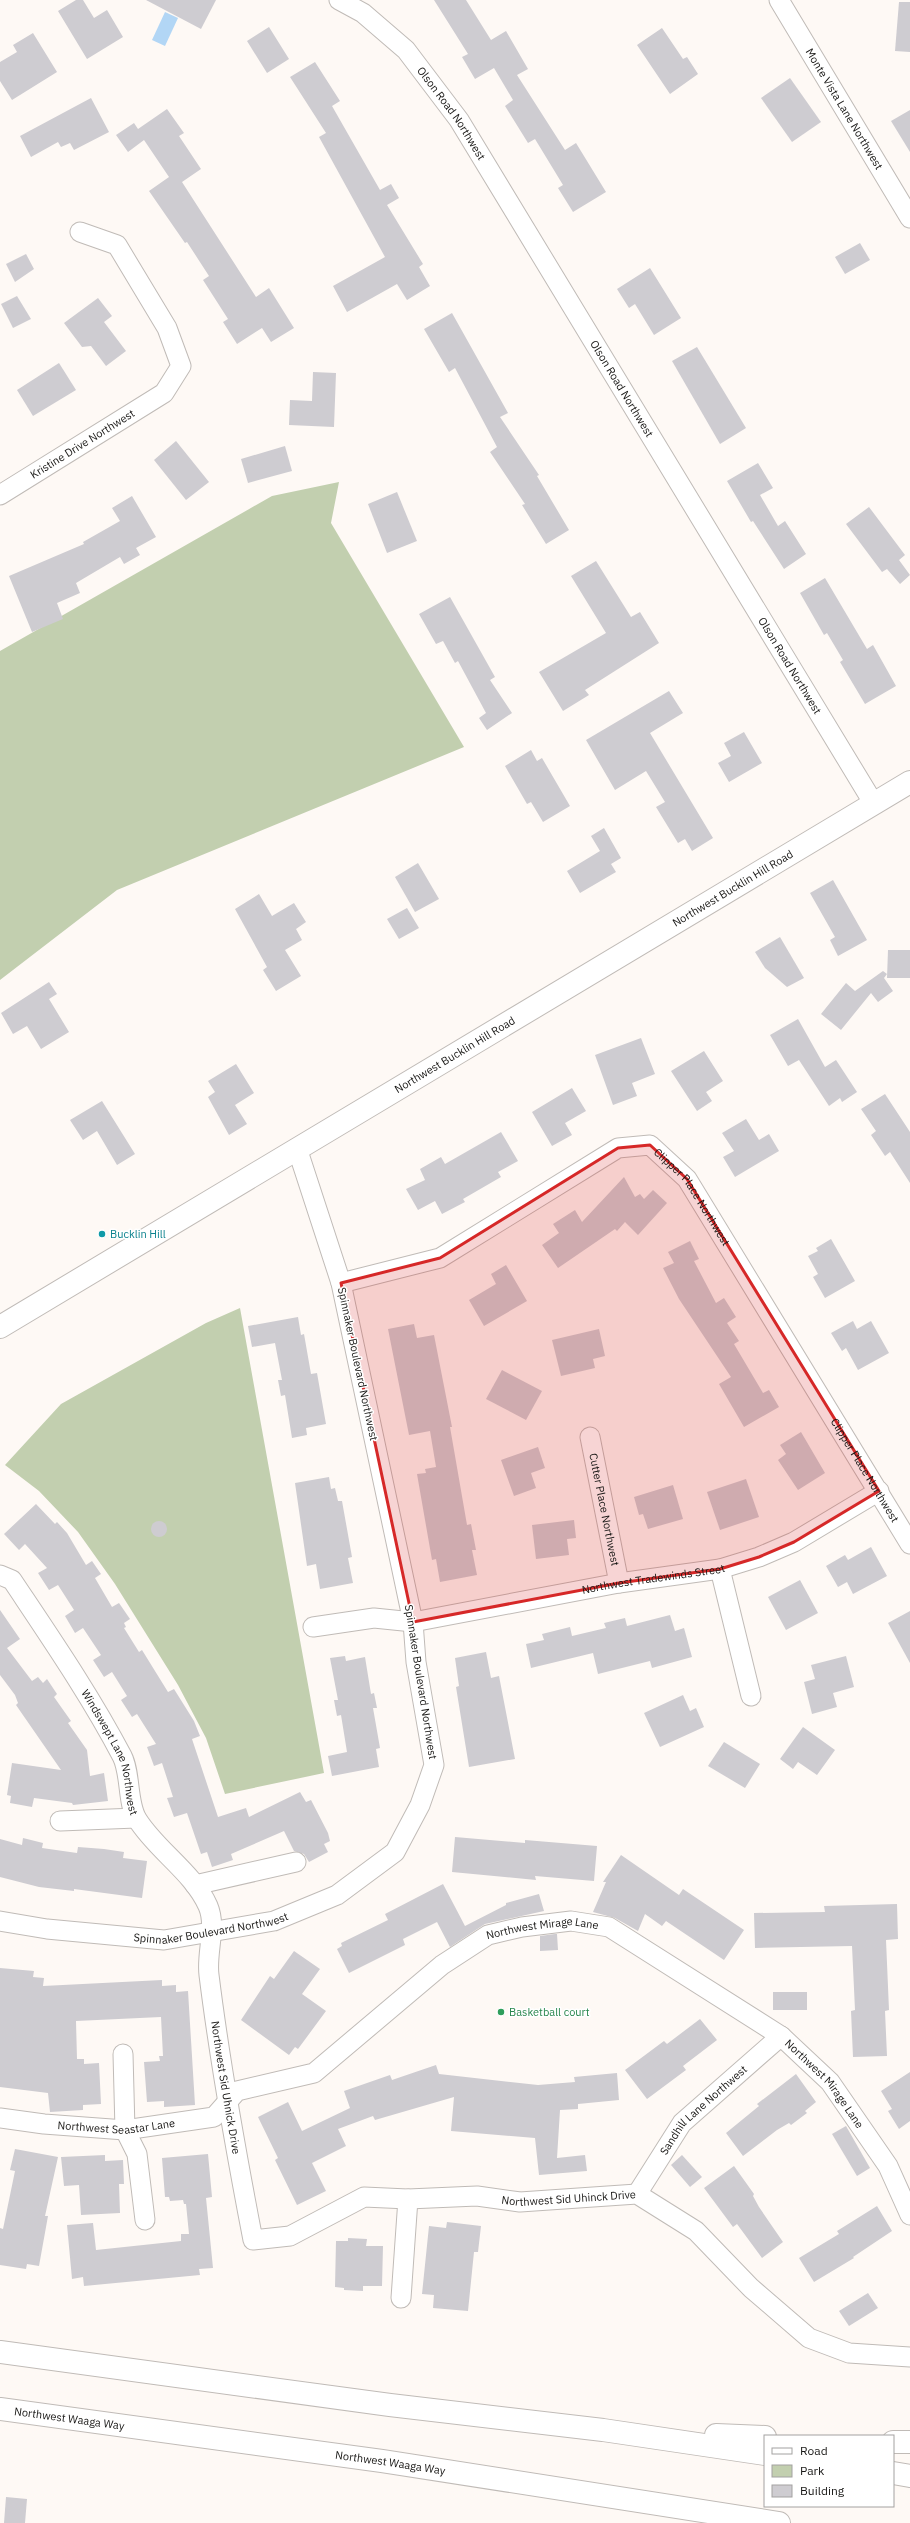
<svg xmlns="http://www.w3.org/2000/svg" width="910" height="2523" viewBox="0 0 910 2523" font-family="'IBM Plex Sans',sans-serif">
<rect width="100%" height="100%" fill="#fef9f5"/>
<g fill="#c2cfaf">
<path d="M339 482 331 523 464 747 117 890 0 980V651L272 496Z"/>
<path d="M240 1308 324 1773 225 1794 206 1738 178 1685 115 1584 78 1532 39 1491 5 1465 61 1404 206 1323Z"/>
</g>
<path fill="#b2d6f5" d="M165 12 178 18 165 46 152 40Z"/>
<g fill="#ceccd1">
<path d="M76 0H83L94 18 107 10 123 37 87 59 58 11Z"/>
<path d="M146 0H216L201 29Z"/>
<path d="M434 0H466L491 40 506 31 528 69 517 75 565 150 576 143 606 192 573 212 558 188 563 185 535 139 528 143 505 106 513 100 494 68 475 79 462 57 468 54Z"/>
<path d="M899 2H910V52L895 51Z"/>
<path d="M269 27 289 59 267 73 247 41Z"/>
<path d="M662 28 683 59 687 57 698 74 670 94 637 45Z"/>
<path d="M33 33 57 72 12 100 0 81V62L17 52 13 45Z"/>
<path d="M315 62 340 101 332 106 380 190 391 184 399 198 387 205 423 264 419 267 430 286 407 300 397 284 347 312 333 286 385 257 319 137 326 133 290 77Z"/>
<path d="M790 78 821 122 792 142 761 98Z"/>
<path d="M91 98 109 132 74 150 70 143 61 147 58 142 31 157 20 136Z"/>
<path d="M167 109 184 133 179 136 201 169 182 182 256 297 269 288 294 328 271 342 262 328 237 344 223 322 228 319 203 280 209 276 187 242 185 243 149 191 169 177 144 140 128 152 116 135 134 123 138 129Z"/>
<path d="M910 110V152L891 121Z"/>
<path d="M860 243 870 260 845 274 835 257Z"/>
<path d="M26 254 34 269 15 282 6 264Z"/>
<path d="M650 268 681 318 654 335 635 304 629 308 617 289Z"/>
<path d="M17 296 31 319 13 328 1 304Z"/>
<path d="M98 298 112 316 104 322 126 351 106 366 91 346 82 347 64 323Z"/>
<path d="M452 313 508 413 500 417 539 475 537 476 569 530 546 544 522 505 525 504 490 452 497 447 455 368 449 372 424 329Z"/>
<path d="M697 347 746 428 720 444 672 361Z"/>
<path d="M59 363 76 390 33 416 17 390Z"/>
<path d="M313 372 336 373 334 427 289 425 290 400 312 401Z"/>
<path d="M176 441 209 482 186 500 154 460Z"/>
<path d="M285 446 292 471 248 483 241 459Z"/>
<path d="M758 463 773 488 760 495 778 526 785 521 806 554 784 569 753 521 751 522 727 481Z"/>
<path d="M397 492 417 541 387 553 368 504Z"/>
<path d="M132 496 156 537 136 548 140 555 124 564 120 557 76 583 80 593 57 603 63 619 32 632 9 576 84 544 83 542 120 521 112 508Z"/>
<path d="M869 507 905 555 899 560 910 575 900 584 887 569 882 572 846 524Z"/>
<path d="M596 561 631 617 640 612 659 643 585 690 589 695 563 711 539 672 606 633 571 576Z"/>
<path d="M825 578 867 649 873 645 896 686 865 704 840 662 843 660 827 633 824 635 800 593Z"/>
<path d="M450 597 495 677 490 680 512 713 487 730 479 718 486 713 458 661 455 663 443 641 436 644 419 614Z"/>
<path d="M669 691 683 713 650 733 713 838 692 851 685 839 678 843 656 807 665 802 646 771 615 790 586 740Z"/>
<path d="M744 732 762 763 729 782 718 763 731 756 724 743Z"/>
<path d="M531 750 537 761 542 758 570 806 543 822 531 802 527 804 505 766Z"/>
<path d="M604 828 621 858 611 864 616 872 580 893 567 871 600 851 591 836Z"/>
<path d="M418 863 439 899 415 912 395 877Z"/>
<path d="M833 880 867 940 838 956 830 940 835 937 810 893Z"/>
<path d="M259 894 272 916 294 903 306 922 296 929 302 940 285 950 301 976 276 991 263 970 267 967 235 909Z"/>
<path d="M407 908 419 928 399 939 387 919Z"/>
<path d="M780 937 804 978 787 987 765 968 755 952Z"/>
<path d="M888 950H910V978H887Z"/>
<path d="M883 971 887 974 884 978 893 991 878 1002 871 993 841 1030 821 1014 846 983 855 991Z"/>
<path d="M49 982 57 994 49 999 69 1032 41 1049 27 1026 13 1034 1 1013Z"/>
<path d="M798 1019 825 1067 836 1060 857 1092 842 1102 840 1098 829 1106 799 1060 788 1066 770 1035Z"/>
<path d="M641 1038 655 1074 632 1083 637 1096 613 1105 595 1055Z"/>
<path d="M704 1051 723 1081 706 1092 712 1101 697 1111 671 1071Z"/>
<path d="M236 1064 254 1093 235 1105 247 1124 229 1135 208 1097 215 1092 208 1081Z"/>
<path d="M572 1088 586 1111 565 1123 572 1135 552 1146 532 1112Z"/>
<path d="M885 1094 910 1132V1183L890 1152 885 1156 871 1135 876 1131 861 1109Z"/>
<path d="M102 1101 135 1154 117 1165 97 1131 83 1140 70 1120Z"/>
<path d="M746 1119 759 1140 769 1134 779 1151 735 1177 723 1157 734 1151 722 1133Z"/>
<path d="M501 1132 518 1161 498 1172 501 1177 463 1199 465 1202 442 1214 435 1201 418 1210 406 1189 425 1180 420 1169 441 1157 445 1164Z"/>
<path d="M624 1177 635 1197 640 1194 644 1199 653 1190 667 1203 638 1235 625 1222 617 1231 615 1229 558 1268 542 1245 559 1233 553 1224 575 1210 582 1222Z"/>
<path d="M831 1239 855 1281 825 1298 813 1277 818 1274 808 1256 818 1251 816 1248Z"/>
<path d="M690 1241 699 1259 694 1261 716 1303 724 1298 736 1317 727 1323 739 1341 734 1344 763 1393 769 1390 779 1407 744 1427 719 1384 731 1377 679 1299 663 1268 674 1263 668 1252Z"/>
<path d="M506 1265 527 1301 484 1326 469 1300 496 1284 491 1274Z"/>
<path d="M298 1317 301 1335 304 1334 311 1374 317 1373 326 1424 306 1428 307 1435 292 1438 285 1395 281 1396 278 1380H282L275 1343 252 1347 248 1326Z"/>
<path d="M853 1321 857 1329 871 1321 889 1353 858 1370 846 1348 842 1351 831 1333Z"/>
<path d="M414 1324 417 1338 434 1335 452 1427H450L467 1525 471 1524 476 1550H472L477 1575 440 1582 436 1559 432 1560 417 1474 426 1473 425 1469 436 1467 430 1431 409 1435 388 1329Z"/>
<path d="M599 1329 605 1356 593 1359 595 1368 561 1376 552 1340Z"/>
<path d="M502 1370 542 1391 526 1420 486 1399Z"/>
<path d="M801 1432 825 1473 798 1490 778 1460 786 1454 780 1445Z"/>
<path d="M538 1447 545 1468 531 1473 536 1488 514 1496 501 1460Z"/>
<path d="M329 1477 331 1489 335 1488 338 1501H342L352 1557 348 1558 353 1583 320 1589 316 1564 307 1566 295 1483Z"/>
<path d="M746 1479 759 1517 720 1530 707 1492Z"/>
<path d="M673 1485 683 1519 648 1529 643 1514 639 1515 634 1497Z"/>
<path d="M36 1504 55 1524 57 1522 67 1533 86 1565 92 1561 101 1574 95 1578 112 1607 119 1603 130 1619 124 1623 126 1627 124 1628 139 1652 142 1650 168 1692 174 1689 194 1721 200 1736 192 1739 218 1817 246 1808 249 1817 300 1792 306 1802 311 1800 328 1833 330 1841 324 1844 328 1852 309 1862 304 1854 294 1851 284 1831 231 1854 233 1860 212 1867 207 1852 201 1854 187 1813 174 1817 167 1798 173 1797 162 1763 154 1766 147 1747 156 1744 137 1714 132 1717 121 1700 127 1696 112 1672 104 1677 93 1660 101 1655 83 1628 75 1633 65 1616 74 1610 58 1585 49 1590 38 1573 47 1568 25 1544 19 1550 4 1534Z"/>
<path d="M574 1520 576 1538 567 1539 569 1555 536 1559 532 1525Z"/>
<circle cx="159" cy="1529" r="8"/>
<path d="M871 1547 887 1576 853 1594 847 1582 838 1587 826 1566 845 1555 848 1560Z"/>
<path d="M800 1580 818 1613 786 1630 768 1597Z"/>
<path d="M0 1610 20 1639 7 1648 32 1681 38 1677 43 1683 47 1679 57 1694 54 1697 71 1721 68 1723 87 1750 90 1776 104 1773 108 1801 73 1805 72 1803 34 1798 32 1807 10 1803 11 1796 7 1795 12 1763 61 1770 16 1705 18 1703 15 1695 0 1675Z"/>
<path d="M910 1611V1663L888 1623Z"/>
<path d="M670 1615 675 1631 684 1628 692 1657 652 1668 650 1661 598 1674 593 1653 531 1668 526 1644 544 1640 542 1634 570 1627 572 1636 606 1628 604 1623 625 1618 627 1626Z"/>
<path d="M486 1652 491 1678 499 1676 515 1759 469 1767 456 1687 459 1686 455 1658Z"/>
<path d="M345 1656 346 1661 365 1657 371 1694 374 1693 377 1708H373L380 1748 376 1749 379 1767 332 1776 328 1756 347 1752 341 1715 337 1716 334 1700H338L330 1658Z"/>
<path d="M846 1656 854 1687 833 1693 837 1707 812 1714 804 1682 815 1679 811 1665Z"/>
<path d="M683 1695 690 1711 696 1708 704 1727 660 1747 644 1713Z"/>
<path d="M803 1727 835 1750 817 1775 798 1762 793 1769 780 1759Z"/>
<path d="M724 1742 760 1764 745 1788 708 1766Z"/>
<path d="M455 1837 525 1843V1840L597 1846 594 1881 535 1876 536 1880 452 1872Z"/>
<path d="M23 1838 43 1843 42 1848 77 1853 78 1847 104 1849 124 1852 123 1858 147 1861 142 1898 74 1889V1891L39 1887 0 1877V1839L22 1845Z"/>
<path d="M621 1855 679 1895 683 1889 744 1930 724 1960 666 1921 662 1926 645 1914 638 1931 615 1918 593 1912 606 1882H603Z"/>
<path d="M443 1884 465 1926 506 1905V1903L539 1894 544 1911 485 1924 450 1947 437 1922 403 1939 405 1945 349 1973 337 1949 342 1946 341 1943 388 1920 385 1914Z"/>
<path d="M897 1904 898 1939 886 1940 889 2010 885 2011 887 2056 853 2057 851 2011 855 2010 852 1946 755 1948 754 1913 825 1912 824 1906Z"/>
<path d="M555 1934H557L558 1950 540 1951V1936Z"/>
<path d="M294 1951 320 1969 302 1994 326 2011 298 2049 295 2047 289 2055 241 2020 270 1976 274 1979Z"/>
<path d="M0 1968 34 1971 33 1977 44 1978 43 1986 162 1980V1986L176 1985V1992L188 1991 195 2105 164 2107V2101L147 2102 144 2062 160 2061 159 2056H163L161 2017 76 2021 77 2059H84V2064L99 2063 101 2104 83 2105V2110L50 2112 48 2093 0 2087Z"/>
<rect x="773" y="1992" width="34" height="18"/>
<path d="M700 2019 717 2040 683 2066 686 2070 647 2099 625 2070 664 2041 667 2044Z"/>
<path d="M436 2065 439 2074 538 2085 575 2082 574 2077 617 2073 619 2100 578 2104V2109L560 2110 557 2158 585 2155 587 2171 539 2175 535 2138 451 2131 454 2097 375 2120 373 2116 338 2129 346 2146 312 2163 326 2191 297 2205 275 2160 278 2158 258 2117 288 2102 302 2131 350 2108 344 2091 390 2075 392 2080Z"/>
<path d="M910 2072V2121L899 2129 888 2111 892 2109 881 2091Z"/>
<path d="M796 2074 816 2102 805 2111 807 2113 791 2125 789 2123 777 2130 743 2156 726 2133 759 2106 757 2104Z"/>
<path d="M846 2126 870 2168 857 2176 832 2134Z"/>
<path d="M15 2149 58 2157 45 2216H48L39 2266 27 2264 26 2269 0 2265V2228L3 2229 15 2171 10 2170Z"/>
<path d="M208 2154 212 2197 206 2198 213 2268 199 2269 200 2275 84 2286 83 2277 72 2279 67 2225 93 2223 96 2250 181 2241V2234H189L186 2204H184L183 2200 170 2201 169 2197H165L162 2158Z"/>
<path d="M105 2155V2161L123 2160 124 2184H119L120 2213 81 2215 79 2185 64 2186 61 2157Z"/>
<path d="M682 2155 702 2177 690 2187 671 2165Z"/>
<path d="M734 2166 754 2194 753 2196 759 2207 783 2242 762 2258 737 2224 733 2227 704 2188Z"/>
<path d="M877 2206 892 2231 853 2257 854 2258 814 2282 799 2258 839 2234 837 2231Z"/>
<path d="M447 2222 481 2226 478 2252H474L468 2311 433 2308 434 2295 422 2294 429 2226 446 2228Z"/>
<path d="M348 2238 367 2239 366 2246H383L382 2286H363V2291L344 2290V2288L335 2287 336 2241H348Z"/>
<path d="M868 2293 878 2308 849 2326 839 2311Z"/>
<path d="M6 2497 27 2499 25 2523H4Z"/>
</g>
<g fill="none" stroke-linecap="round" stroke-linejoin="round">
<defs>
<g id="minor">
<path id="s1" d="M339 0 363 13 406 50 459 120 874 804"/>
<path id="s2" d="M779 0 910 218"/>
<path id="s3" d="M0 495 164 393 181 366 167 328 117 245 80 232"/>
<path id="s4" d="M341 1283 440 1258 618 1148 650 1145 687 1179 910 1544"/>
<path id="s5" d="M590 1437 619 1583"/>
<path d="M720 1569 751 1696"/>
<path id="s6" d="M0 1575 12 1580C50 1637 90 1695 122 1756 131 1773 127 1803 137 1819 156 1850 193 1872 208 1906 217 1927 206 1953 209 1975 220 2064 236 2152 253 2240L290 2236 364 2197 408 2199 477 2196 520 2202 637 2194 696 2231 751 2288 809 2338 849 2353 910 2357"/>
<path id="s7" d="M313 1627 374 1618 413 1622 619 1583 720 1569 759 1557 794 1542 879 1491"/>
<path d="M60 1821 136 1818"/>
<path d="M195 1885 296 1862"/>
<path id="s8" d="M0 1921 47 1929 164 1940 274 1921 337 1895 395 1852 420 1805 434 1765 416 1662 413 1622 341 1283 297 1148"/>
<path d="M123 2054 125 2130 137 2154 145 2220"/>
<path id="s9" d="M0 2118 44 2124 125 2130 214 2117 237 2091 314 2073 442 1965 488 1935 522 1927 571 1921 609 1927 781 2036 830 2082 888 2166 910 2215"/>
<path id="s10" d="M637 2194 682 2123 781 2036"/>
<path d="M401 2298 408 2199"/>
</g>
<g id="secondary">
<path id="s11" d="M0 1327 910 782"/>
</g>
<g id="trunk">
<path d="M0 2352 390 2405 603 2430 765 2454"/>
<path id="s12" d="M0 2409 382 2461 779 2523"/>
<path d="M716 2435 765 2437"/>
<path d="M893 2442H910"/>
<path d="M893 2473 910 2476"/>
</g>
</defs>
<use href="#minor" stroke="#c0bbb7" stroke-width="21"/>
<use href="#secondary" stroke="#c0bbb7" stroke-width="24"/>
<use href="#trunk" stroke="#c0bbb7" stroke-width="24"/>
<use href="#minor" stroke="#fff" stroke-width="19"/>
<use href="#secondary" stroke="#fff" stroke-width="22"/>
<use href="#trunk" stroke="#fff" stroke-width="22"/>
</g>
<path fill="#d62828" fill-opacity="0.2" stroke="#d62828" stroke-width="3" stroke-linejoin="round" d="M650 1145 687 1179 879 1491 794 1542 759 1557 720 1569 619 1583 413 1622 341 1283 440 1258 618 1148Z"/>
<circle fill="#0f9aa8" stroke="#fff" stroke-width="1.5" cx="102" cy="1234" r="4"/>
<circle fill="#2e9e5b" stroke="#fff" stroke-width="1.5" cx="501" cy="2012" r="4"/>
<g text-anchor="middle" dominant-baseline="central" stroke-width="3" stroke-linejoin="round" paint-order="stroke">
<g font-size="11" fill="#181715" stroke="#fff">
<text stroke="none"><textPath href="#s2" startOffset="127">Monte Vista Lane Northwest</textPath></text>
<text stroke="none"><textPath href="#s1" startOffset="162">Olson Road Northwest</textPath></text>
<text stroke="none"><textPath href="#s1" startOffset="486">Olson Road Northwest</textPath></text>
<text stroke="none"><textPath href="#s3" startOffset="97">Kristine Drive Northwest</textPath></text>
<text stroke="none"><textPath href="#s1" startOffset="810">Olson Road Northwest</textPath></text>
<text stroke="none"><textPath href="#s11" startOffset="854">Northwest Bucklin Hill Road</textPath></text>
<text stroke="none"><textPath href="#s11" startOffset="530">Northwest Bucklin Hill Road</textPath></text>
<text stroke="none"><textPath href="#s4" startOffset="411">Clipper Place Northwest</textPath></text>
<text transform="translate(358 1364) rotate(78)">Spinnaker Boulevard Northwest</text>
<text stroke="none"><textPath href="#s4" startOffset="735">Clipper Place Northwest</textPath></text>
<text stroke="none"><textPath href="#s5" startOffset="74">Cutter Place Northwest</textPath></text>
<text stroke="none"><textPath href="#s7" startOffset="345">Northwest Tradewinds Street</textPath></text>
<text transform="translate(421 1682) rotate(81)">Spinnaker Boulevard Northwest</text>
<text stroke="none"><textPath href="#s6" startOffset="213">Windswept Lane Northwest</textPath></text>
<text stroke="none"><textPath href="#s8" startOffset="213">Spinnaker Boulevard Northwest</textPath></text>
<text stroke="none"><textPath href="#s9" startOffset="607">Northwest Mirage Lane</textPath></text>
<text stroke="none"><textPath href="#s9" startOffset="943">Northwest Mirage Lane</textPath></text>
<text stroke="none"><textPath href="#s6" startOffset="582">Northwest Sid Uhnick Drive</textPath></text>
<text stroke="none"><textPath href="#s10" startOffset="108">Sandhill Lane Northwest</textPath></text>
<text stroke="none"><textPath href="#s9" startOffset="117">Northwest Seastar Lane</textPath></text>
<text stroke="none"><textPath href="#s6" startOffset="1063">Northwest Sid Uhinck Drive</textPath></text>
<text stroke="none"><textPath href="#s12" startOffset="70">Northwest Waaga Way</textPath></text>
<text stroke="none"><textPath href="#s12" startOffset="394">Northwest Waaga Way</textPath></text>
</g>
<g font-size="11" fill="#0d838f" stroke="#fff" text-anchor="start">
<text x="110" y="1234">Bucklin Hill</text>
</g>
<g font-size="11" fill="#27864d" stroke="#fff" text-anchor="start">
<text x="509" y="2012">Basketball court</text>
</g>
</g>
<rect x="764" y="2435" width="130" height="72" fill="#ffffff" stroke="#a3a2a1"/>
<rect x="772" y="2448" width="20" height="6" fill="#ffffff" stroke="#a3a2a1"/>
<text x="800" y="2455" font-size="12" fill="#181715">Road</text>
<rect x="772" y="2465" width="20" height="12" fill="#c2cfaf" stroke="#a3a2a1"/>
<text x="800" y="2475" font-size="12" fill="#181715">Park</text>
<rect x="772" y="2485" width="20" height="12" fill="#ceccd1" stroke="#a3a2a1"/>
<text x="800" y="2495" font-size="12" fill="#181715">Building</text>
</svg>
